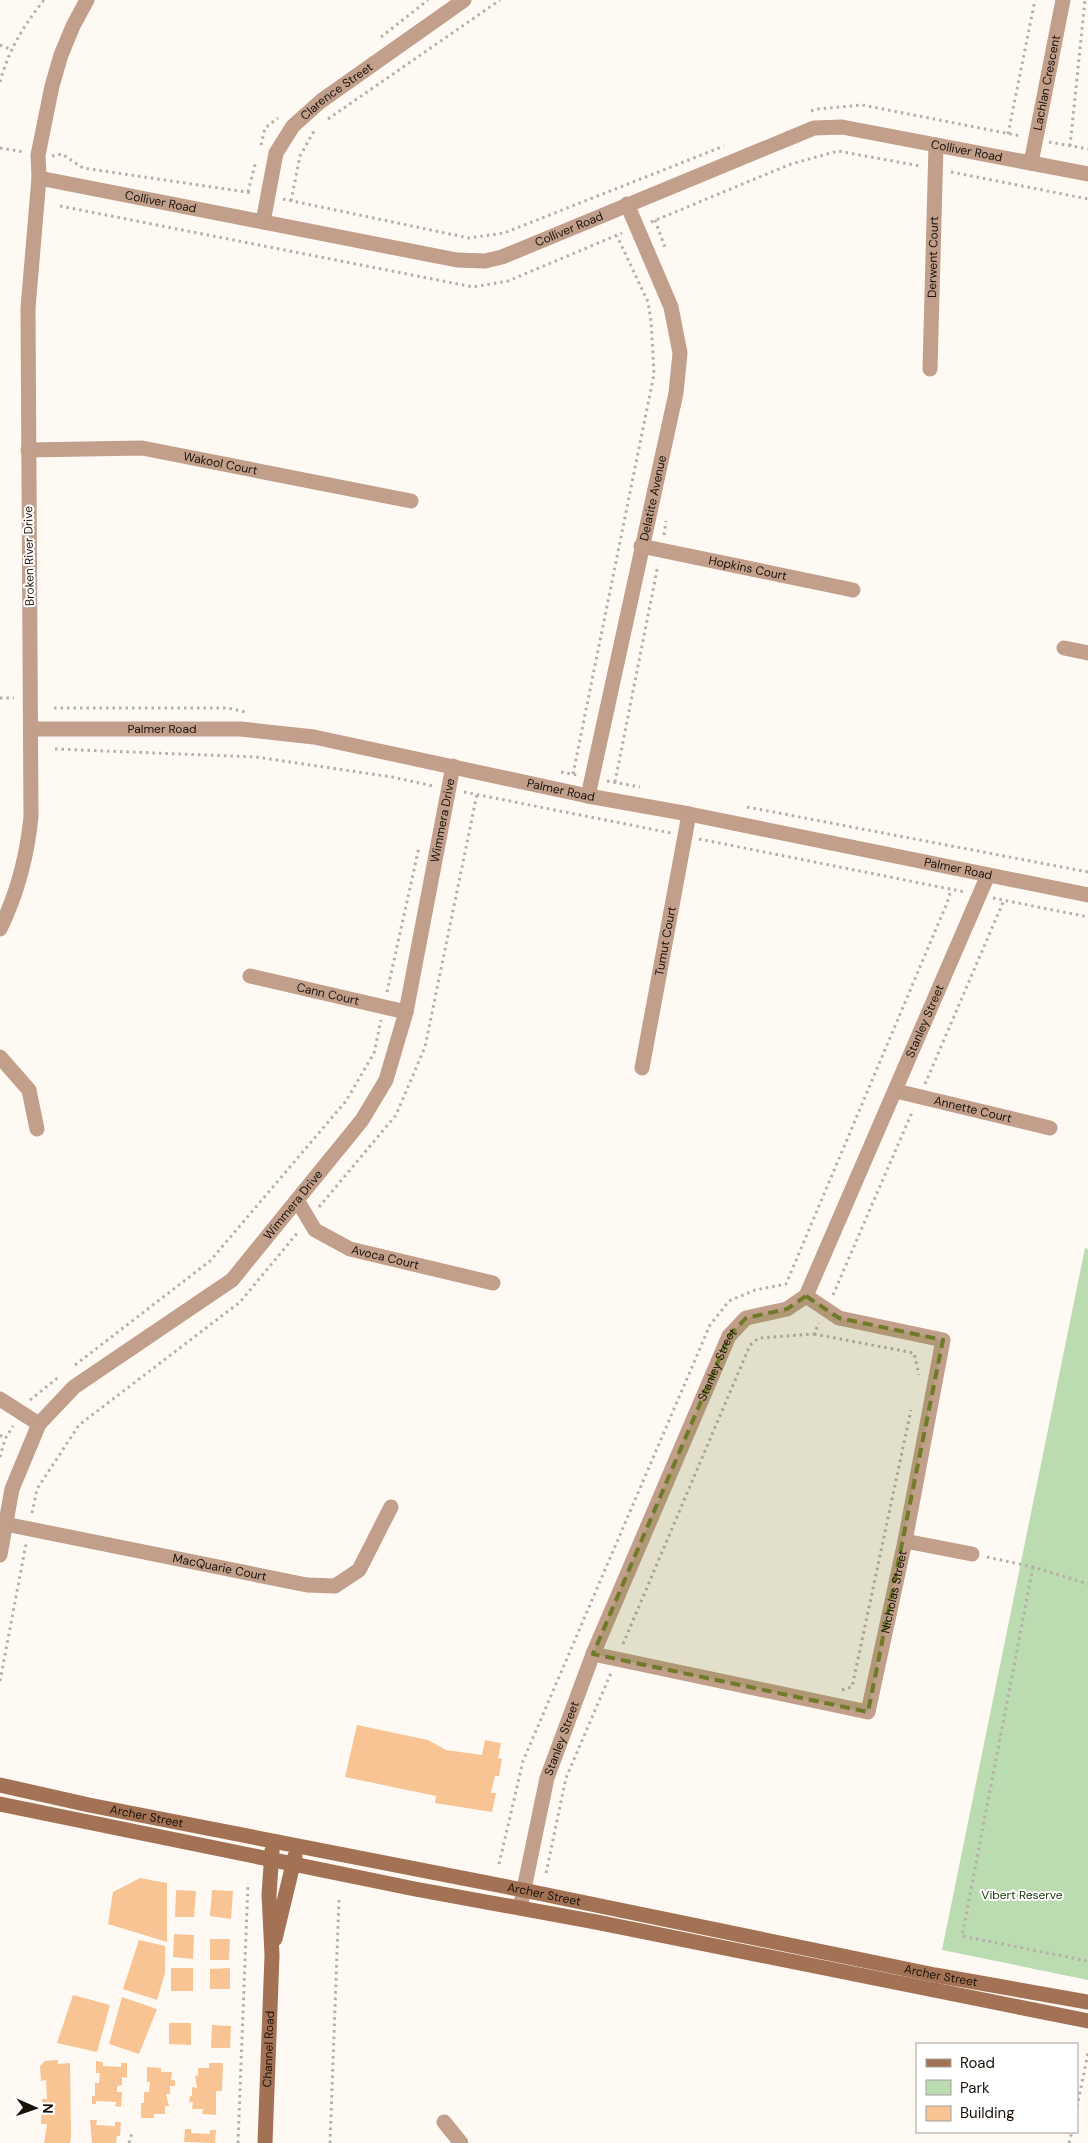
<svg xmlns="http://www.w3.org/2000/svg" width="1088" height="2143" viewBox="0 0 1088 2143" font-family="'DM Sans',sans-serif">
<rect width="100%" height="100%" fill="#fff9f4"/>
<path fill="#bbdcb0" d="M1085 1248 1088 1249V1980L942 1950Z"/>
<g fill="#f8c493">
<path d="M357 1725 428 1740 446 1750 482 1755 485 1740 501 1743 498 1758 502 1759 499 1776H495L491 1793H496L492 1812 435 1803 436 1796 345 1777Z"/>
<path d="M140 1878 167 1883V1942L108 1924 113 1892Z"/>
<path d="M176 1890 196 1891 194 1917H175Z"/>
<path d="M212 1890 233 1891 231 1919 210 1916Z"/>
<path d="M174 1934 194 1935 193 1959 173 1957Z"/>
<path d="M210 1939H230L229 1960H210Z"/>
<path d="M139 1940 165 1946V1973L157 2000 123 1989Z"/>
<rect x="171" y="1968" width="22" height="23"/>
<path d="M230 1968V1989H210V1969Z"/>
<path d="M73 1995 110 2005 97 2052 57 2043Z"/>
<path d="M122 1997 157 2009 139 2054 109 2044Z"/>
<path d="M169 2023H191V2045L169 2044Z"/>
<path d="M212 2025 231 2026 230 2048H211Z"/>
<path d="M58 2060V2064L70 2063 71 2137 70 2143H44L47 2124H41L42 2099H47L46 2080 41 2081 40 2066 45 2061Z"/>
<path d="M96 2061 103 2062V2066L121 2067V2063H127V2078L122 2077V2085L117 2086V2092H122L121 2107 115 2106 116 2102 96 2101V2104H92V2096H95V2083H99L100 2073H96Z"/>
<path d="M209 2063H223L222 2091H216V2115L202 2114 203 2109H192L193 2102H189L190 2096H192V2087L197 2088 195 2075 198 2076V2068H209Z"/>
<path d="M147 2067 161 2068V2072H172L171 2080H175V2086H170V2094H166L169 2106H165V2114H154V2118H141V2103H144V2092H149L150 2082H147Z"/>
<path d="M90 2120H97L96 2125 115 2126V2122H121L120 2136H117L116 2143H92Z"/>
<path d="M185 2129H191V2133L210 2134V2130H216L215 2143 184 2142Z"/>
</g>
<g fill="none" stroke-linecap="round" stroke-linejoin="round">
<g stroke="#b6afa9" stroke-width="3" stroke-dasharray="2.5 4" stroke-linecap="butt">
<path d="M381 37 428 0"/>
<path d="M0 45 12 50"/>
<path d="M0 82C8 51 24 25 44 0"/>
<path d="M811 111 818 109 862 105 1021 136"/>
<path d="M328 119 500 0"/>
<path d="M1008 134 1035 0"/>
<path d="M1049 142 1088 149"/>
<path d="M261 145 265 128 278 118"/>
<path d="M1070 146 1085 0"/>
<path d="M0 148 24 152"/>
<path d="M52 156 62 154 83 168 253 193"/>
<path d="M951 172 1088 199"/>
<path d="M248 192 256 161"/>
<path d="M283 199 469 238 504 233 724 146"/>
<path d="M291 201 300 156 314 131"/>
<path d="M60 206 473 287 508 281 622 233"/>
<path d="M655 220 666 250"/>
<path d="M651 222 791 164 838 151 920 166"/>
<path d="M664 535 666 521"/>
<path d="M0 698H14"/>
<path d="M54 708H228L245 712"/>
<path d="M55 749 256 757 392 777 433 786"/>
<path d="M561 772 577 775"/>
<path d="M573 774 654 374 651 321 648 302 617 236"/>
<path d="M607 781 640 787"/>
<path d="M615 782 658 565"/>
<path d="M464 792 671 833"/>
<path d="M747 807 1088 872"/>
<path d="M699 839 965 892"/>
<path d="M993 898 1088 917"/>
<path d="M387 992 419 847"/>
<path d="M925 1084 1004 900"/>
<path d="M319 1207 396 1115 425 1047 477 794"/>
<path d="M833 1295 913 1110"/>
<path d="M814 1334 914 1353 919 1375"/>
<path d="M75 1365 210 1261 346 1101 374 1053 381 1020"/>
<path d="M30 1400 60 1376"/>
<path d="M0 1435 5 1439"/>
<path d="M0 1457 5 1439 13 1426"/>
<path d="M32 1513 37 1489 79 1425 240 1302 299 1231"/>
<path d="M987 1557 1033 1567 1088 1584"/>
<path d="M1033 1567 962 1936 1088 1961"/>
<path d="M623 1644 750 1345 759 1338 814 1334 819 1323"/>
<path d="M0 1681 26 1544"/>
<path d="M842 1690 852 1687 911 1410"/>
<path d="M499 1864 523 1761 710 1325 729 1301 755 1290 786 1284 947 903 951 890"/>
<path d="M546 1873 566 1778 611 1673"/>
<path d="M1077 2107 1088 2053"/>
<path d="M129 2143 132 2133"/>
<path d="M238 2143 248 1883"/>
<path d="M330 2143 339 1899"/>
<path d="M1069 2143 1072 2132"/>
</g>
<g stroke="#c19f8b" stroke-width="15">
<path id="s1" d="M1031 163 1063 0"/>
<path id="s2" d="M39 178 457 260 485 261 502 257 814 128 842 127 1088 174"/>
<path id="s3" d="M263 222 276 153 293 126 321 101 464 0"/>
<path id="s4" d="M930 369 936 145"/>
<path id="s5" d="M28 450 142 448 411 501"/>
<path id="s6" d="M641 546 853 590"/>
<path d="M1064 648 1088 653"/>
<path id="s7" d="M31 729H241L314 737 588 796 689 814 1088 895"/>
<path id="s8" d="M588 796 676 393 680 353 671 307 627 204"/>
<path d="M0 929C18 892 27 857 31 817L28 308 39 178 38 155 52 86 61 55 73 26 87 0"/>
<path id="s9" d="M250 976 406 1012"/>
<path d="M0 1057 29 1090 37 1129"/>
<path id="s10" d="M642 1068 689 814"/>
<path id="s11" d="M896 1091 1050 1128"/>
<path id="s12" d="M297 1200 315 1230 350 1249 493 1283"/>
<path d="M0 1399 39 1424"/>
<path id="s13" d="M5 1524 307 1585 335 1586 359 1570 391 1507"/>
<path d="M905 1541 972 1554"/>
<path id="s14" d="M0 1555 12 1489 39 1424 74 1387 232 1280 362 1120 386 1080 406 1012 453 766"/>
<path id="s15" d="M593 1654 868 1712 905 1541 943 1340 839 1318 806 1296"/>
<path id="s16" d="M520 1908 547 1778 593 1654 729 1336 746 1318 787 1309 806 1296 988 875"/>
<path d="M444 2122 461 2143"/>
</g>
<g stroke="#a37255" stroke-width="15">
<path id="s17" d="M0 1785 89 1805 523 1890 935 1975 1088 2002"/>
<path d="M0 1804 415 1889 596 1922 1088 2021"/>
<path d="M275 1939 295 1856"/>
<path id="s18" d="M265 2143 272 1955 269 1895 272 1851"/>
</g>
</g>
<path fill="#6f7b28" fill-opacity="0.2" stroke="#6f7b28" stroke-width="4" stroke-dasharray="10 6" stroke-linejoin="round" d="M806 1296 839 1318 943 1340 868 1712 593 1654 729 1336 746 1318 787 1309Z"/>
<g text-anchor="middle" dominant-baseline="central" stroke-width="4" stroke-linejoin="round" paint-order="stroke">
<g font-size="12" fill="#1a1109" stroke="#fff">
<text stroke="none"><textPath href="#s1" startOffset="82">Lachlan Crescent</textPath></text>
<text stroke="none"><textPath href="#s3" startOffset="158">Clarence Street</textPath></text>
<text stroke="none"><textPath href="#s2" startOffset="964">Colliver Road</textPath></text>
<text stroke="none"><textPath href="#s2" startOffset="124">Colliver Road</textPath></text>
<text stroke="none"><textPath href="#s2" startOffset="544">Colliver Road</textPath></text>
<text stroke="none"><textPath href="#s4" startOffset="112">Derwent Court</textPath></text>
<text stroke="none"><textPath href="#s5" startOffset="194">Wakool Court</textPath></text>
<text stroke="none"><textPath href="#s8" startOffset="305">Delatite Avenue</textPath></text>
<text transform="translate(29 556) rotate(-91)">Broken River Drive</text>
<text stroke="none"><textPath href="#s6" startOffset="109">Hopkins Court</textPath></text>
<text stroke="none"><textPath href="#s7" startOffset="131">Palmer Road</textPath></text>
<text stroke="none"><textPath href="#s7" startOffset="536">Palmer Road</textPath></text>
<text stroke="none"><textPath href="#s14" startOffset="898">Wimmera Drive</textPath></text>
<text stroke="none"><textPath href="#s7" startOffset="941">Palmer Road</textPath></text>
<text stroke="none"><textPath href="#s10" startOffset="129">Tumut Court</textPath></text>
<text stroke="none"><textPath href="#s9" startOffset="80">Cann Court</textPath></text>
<text stroke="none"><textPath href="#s16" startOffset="1000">Stanley Street</textPath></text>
<text stroke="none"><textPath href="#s11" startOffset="79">Annette Court</textPath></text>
<text stroke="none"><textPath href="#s14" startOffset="476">Wimmera Drive</textPath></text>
<text stroke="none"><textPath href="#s12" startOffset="111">Avoca Court</textPath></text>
<text stroke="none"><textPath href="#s16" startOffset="580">Stanley Street</textPath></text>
<text stroke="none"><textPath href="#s13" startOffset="219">MacQuarie Court</textPath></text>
<text stroke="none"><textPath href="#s15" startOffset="404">Nicholas Street</textPath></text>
<text stroke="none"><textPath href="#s16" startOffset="175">Stanley Street</textPath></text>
<text stroke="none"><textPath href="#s17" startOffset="150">Archer Street</textPath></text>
<text stroke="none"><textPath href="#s17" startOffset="555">Archer Street</textPath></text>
<text stroke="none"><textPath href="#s17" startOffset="960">Archer Street</textPath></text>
<text stroke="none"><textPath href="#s18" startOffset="94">Channel Road</textPath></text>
</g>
<g font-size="12" fill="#153606" stroke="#fff">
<text x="1022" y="1895">Vibert Reserve</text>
</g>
</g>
<rect x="916" y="2043" width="162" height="90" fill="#ffffff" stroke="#a3a09d"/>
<rect x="926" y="2059" width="25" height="8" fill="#a37255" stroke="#a3a09d"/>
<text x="960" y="2068" font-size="15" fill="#1a1109">Road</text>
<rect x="926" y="2080" width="25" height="15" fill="#bbdcb0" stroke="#a3a09d"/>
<text x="960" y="2093" font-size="15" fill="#1a1109">Park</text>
<rect x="926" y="2106" width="25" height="15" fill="#f8c493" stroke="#a3a09d"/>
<text x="960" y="2118" font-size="15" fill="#1a1109">Building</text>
<g transform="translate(35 2108) rotate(92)" stroke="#ffffff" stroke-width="4" paint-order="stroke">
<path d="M0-4L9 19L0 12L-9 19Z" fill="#1a1109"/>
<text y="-8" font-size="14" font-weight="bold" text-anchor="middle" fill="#1a1109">N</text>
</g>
</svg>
